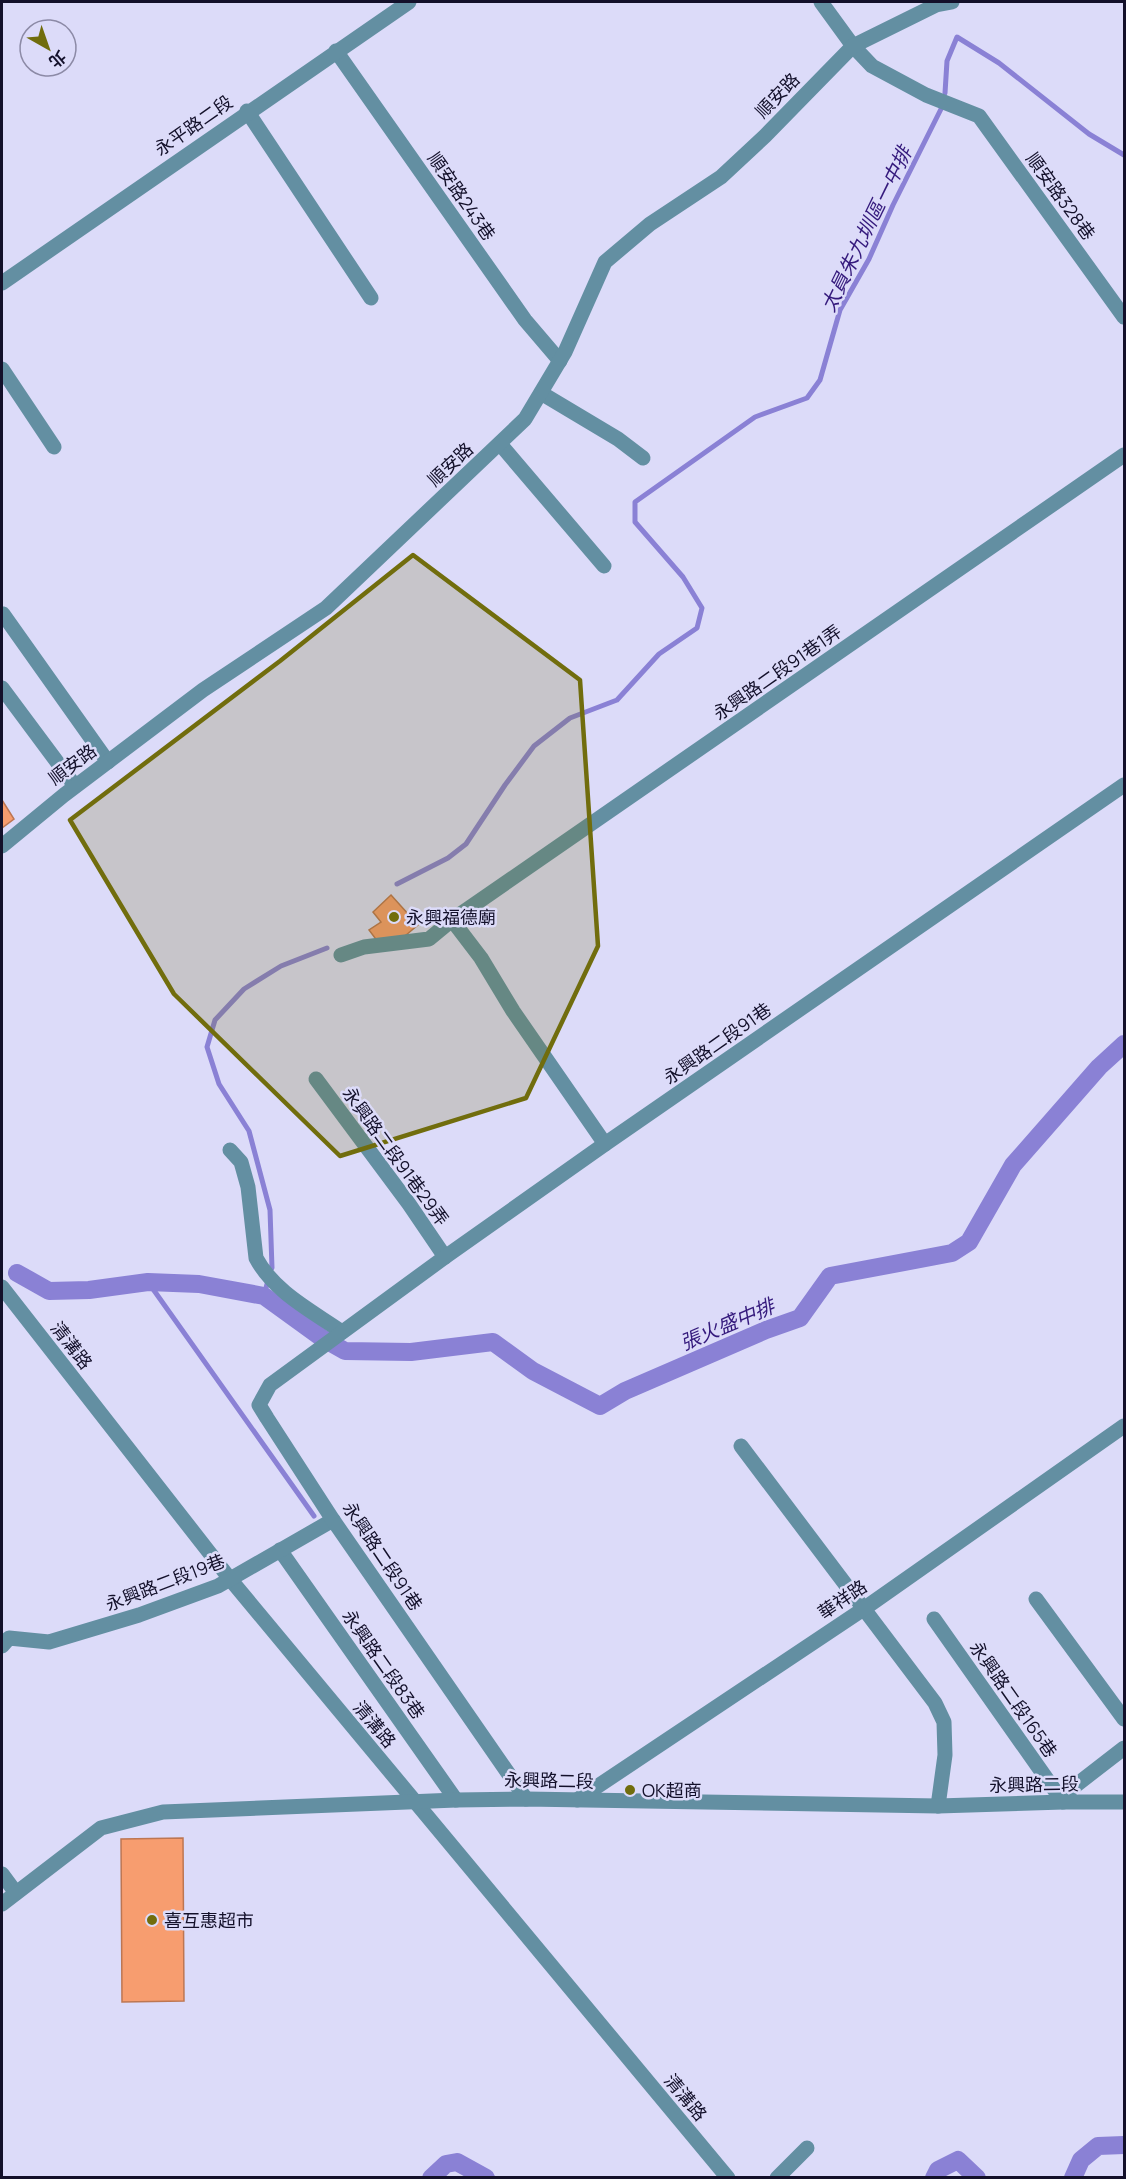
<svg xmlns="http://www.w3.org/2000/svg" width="1126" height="2179" viewBox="0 0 1126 2179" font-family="Manrope,'Noto Sans TC',sans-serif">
<rect width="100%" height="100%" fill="#dcdbf9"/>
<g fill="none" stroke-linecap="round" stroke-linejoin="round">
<g stroke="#8a81d5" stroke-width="5">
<path d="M945 93 947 61 957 37 999 63 1089 134 1124 155"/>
<path d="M397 884 448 858 466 844 505 785 534 746 570 718 617 700 659 654 697 628 702 608 683 577 635 522V502L755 417 807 398 820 380 840 310 869 259 893 205 942 107"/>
<path d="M272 1268 270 1210 249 1131 219 1084 207 1047 215 1020 244 989 281 966 327 948"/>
<path d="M148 1282 314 1516"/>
<path d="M264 1296 267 1284"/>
</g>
<g stroke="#8a81d5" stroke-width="18">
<path d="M17 1273 49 1291 89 1290 148 1282 199 1284 264 1296 322 1338 345 1351 411 1352 493 1342 533 1371 600 1406 625 1391 766 1330 800 1318 830 1276 952 1253 969 1242 1013 1165 1099 1067 1124 1044"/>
<path d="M431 2178 446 2164 457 2162 486 2178"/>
<path d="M934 2178 938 2170 958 2160 977 2178"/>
<path d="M1073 2178 1081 2160 1098 2146 1124 2145"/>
</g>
</g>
<g fill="#f79d6f" stroke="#bd7652" stroke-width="1.5">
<path d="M2 800 14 819 2 828Z"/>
<path d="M391 895 418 925 400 940 378 942 369 930 381 922 373 912Z"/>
<path d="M183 1838 184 2001 122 2002 121 1839Z"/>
</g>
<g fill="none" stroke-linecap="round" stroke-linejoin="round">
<g stroke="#638fa2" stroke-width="15">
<path d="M821 2 853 46 872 66 926 95 979 116 1124 317"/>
<path d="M336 51 525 320 560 361"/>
<path d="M247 111 371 298"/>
<path d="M2 283 409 2"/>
<path d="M2 369 54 447"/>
<path d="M541 393 618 439 643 458"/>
<path d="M500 444 604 566"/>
<path d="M3 614 108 762"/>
<path d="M2 688 75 786"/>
<path d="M2 846 64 795 203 690 326 608 525 419 565 352 605 262 650 224 721 177 765 136 853 46 936 5 952 2"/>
<path d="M452 920 481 958 513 1011 605 1144"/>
<path d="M341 955 364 947 429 939 452 920 1124 455"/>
<path d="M316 1079 409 1204 445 1257"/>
<path d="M230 1150 241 1162 248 1187 256 1258C274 1292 312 1311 342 1332"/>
<path d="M2 1287 230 1579 728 2178"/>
<path d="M741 1446 935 1703 944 1722 945 1755 938 1806"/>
<path d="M280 1550 456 1800"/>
<path d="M1036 1599 1124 1719"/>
<path d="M934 1619 1063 1802 1071 1789 1124 1748"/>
<path d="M2 1646 9 1638 49 1642 139 1615 218 1586 333 1520"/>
<path d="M526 1799 333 1520 267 1418 259 1405 270 1385 445 1257 605 1144 1124 785"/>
<path d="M577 1800 865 1608 1124 1426"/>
<path d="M2 1874 16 1893"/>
<path d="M2 1904 101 1828 163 1812 456 1800 526 1799 938 1806 1063 1802H1124"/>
<path d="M777 2178 807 2148"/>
</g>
</g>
<path fill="#716d0d" fill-opacity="0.2" stroke="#716d0d" stroke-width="4.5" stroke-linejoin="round" d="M413 555 580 680 598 946 526 1098 340 1156 174 994 70 820 280 661Z"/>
<g fill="#716d0d" stroke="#dcdbf9" stroke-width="2">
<circle cx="394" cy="917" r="6"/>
<circle cx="630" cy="1790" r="6"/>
<circle cx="152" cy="1920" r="6"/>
</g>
<g text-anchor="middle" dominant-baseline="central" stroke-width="5" stroke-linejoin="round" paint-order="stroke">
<g font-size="18" fill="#13102a" stroke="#dcdbf9">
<text transform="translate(777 95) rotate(-46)">順安路</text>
<text transform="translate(193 125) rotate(-35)">永平路二段</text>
<text transform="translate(462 196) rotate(55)">順安路243巷</text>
<text transform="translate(1061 196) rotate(54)">順安路328巷</text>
<text transform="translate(450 464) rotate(-43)">順安路</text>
<text transform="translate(777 672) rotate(-35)">永興路二段91巷1弄</text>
<text transform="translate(72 764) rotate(-37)">順安路</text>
<text transform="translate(717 1043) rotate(-35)">永興路二段91巷</text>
<text transform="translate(396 1156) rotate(54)">永興路二段91巷29弄</text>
<text transform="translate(72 1345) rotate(52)">清溝路</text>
<text transform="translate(383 1556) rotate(56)">永興路二段91巷</text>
<text transform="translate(165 1582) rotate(-21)">永興路二段19巷</text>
<text transform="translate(842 1599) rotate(-34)">華祥路</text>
<text transform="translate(384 1664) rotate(55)">永興路二段83巷</text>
<text transform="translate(1014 1699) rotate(55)">永興路二段165巷</text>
<text transform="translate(375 1724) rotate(50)">清溝路</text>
<text transform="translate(549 1780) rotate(1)">永興路二段</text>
<text transform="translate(1034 1784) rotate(-1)">永興路二段</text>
<text transform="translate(686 2097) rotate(50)">清溝路</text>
</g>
<g font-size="18" fill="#13102a" stroke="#dcdbf9" text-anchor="start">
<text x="406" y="917">永興福德廟</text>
<text x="642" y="1790">OK超商</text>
<text x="164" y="1920">喜互惠超市</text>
</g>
<g font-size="20" font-style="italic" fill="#34197c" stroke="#dcdbf9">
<text transform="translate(866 229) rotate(-64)">太員朱九圳區一中排</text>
<text transform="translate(727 1324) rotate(-23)">張火盛中排</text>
</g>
</g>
<rect width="1126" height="2179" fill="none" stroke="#13102a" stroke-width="6"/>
<g transform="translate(48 48) rotate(140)"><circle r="28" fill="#dcdbf9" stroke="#8c8aa6" stroke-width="1.5"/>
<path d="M0-4.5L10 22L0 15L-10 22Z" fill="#716d0d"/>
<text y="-9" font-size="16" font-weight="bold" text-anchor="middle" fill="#13102a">北</text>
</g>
</svg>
